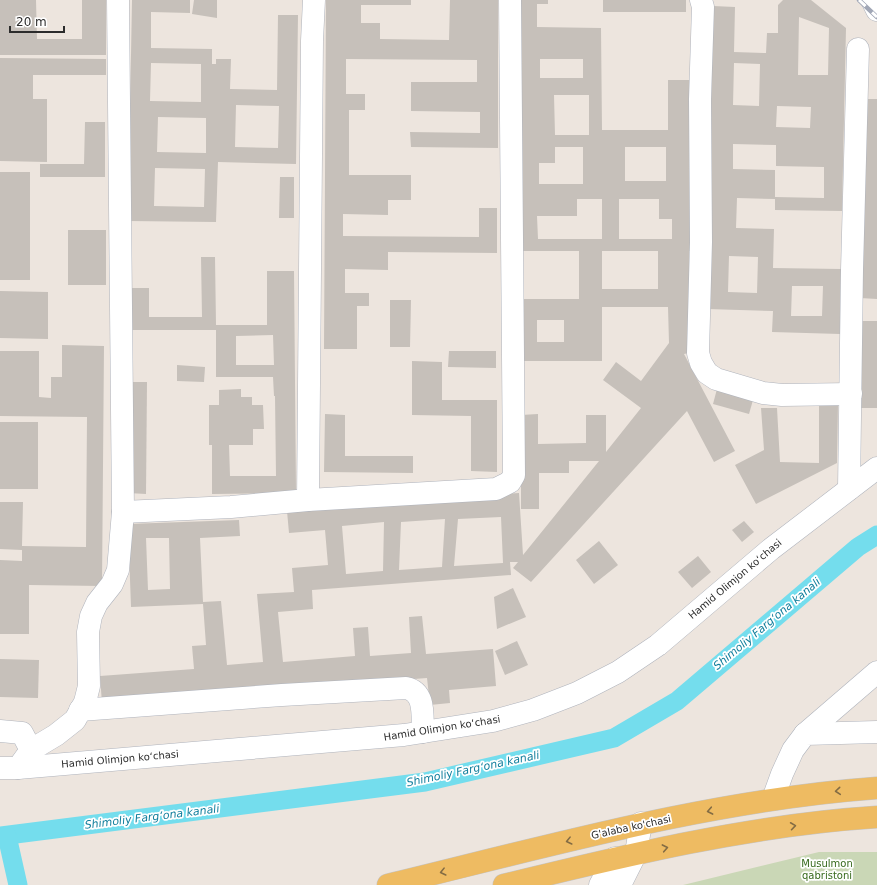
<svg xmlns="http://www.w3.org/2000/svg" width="877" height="885" viewBox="0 0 877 885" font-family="'DejaVu Sans',sans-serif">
<rect width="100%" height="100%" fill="#ede5de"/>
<path fill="#cad7b6" d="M819 852H877V885H683Z"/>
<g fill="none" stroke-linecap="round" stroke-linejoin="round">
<g stroke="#74dded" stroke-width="19">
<path d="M0 836 425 782 614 738 677 701 858 547 877 535"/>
<path d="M7 836 18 885"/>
</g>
</g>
<g fill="#c6c0ba" fill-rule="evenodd">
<path d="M0 0H36L37 39H82V0H106V55H0Z"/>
<path d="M132 0H190V13L151 12V48L212 49V64H216V59H231L230 89 277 90 278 15H298L296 164 218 162 216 222 128 221ZM151 63 201 64V102L150 101ZM236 105 279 106 278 148 235 147ZM158 117 206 118V153L157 152ZM155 168 205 169 204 207 154 206Z"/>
<path d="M194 0H217V18L192 14Z"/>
<path d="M326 0H411V5H361V23H380V39L449 40 450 0H498V148L411 147 410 132 480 133V112L411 111V82H477V60L346 59V94H365V110H349V175H411V200H388V215L343 214V236L479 237V208H497V253L388 252V270L345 269V293H369V306H357V349H324Z"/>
<path d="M520 0H548V4H537V27L601 28 602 130H668V80H693L694 251H689V353L684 354 735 451 714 462 687 411 531 582 513 568 518 562H510L511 575 312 590 313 609 278 612 283 662 355 656 353 628 368 627 370 656 411 653 409 617 422 616 426 654 493 649 496 686 449 690 450 703 430 705 427 678 102 703 100 676 194 669 192 646 206 645 203 604 131 607 128 524 239 520 240 536 200 538 203 602 221 601 227 665 263 662 257 594 294 592 292 568 328 565 325 530 289 533 287 511 519 493 523 555 599 461H569V473H539V509H521V415L538 414V444L586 443V415H606V452L641 408 603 380 616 362 641 381 669 343 668 307H602V361H521L520 299H579V251H521ZM540 59H583V78H540ZM554 95H589V135H555ZM555 147H583V184H539V163H555ZM625 147H666V181H625ZM577 199H602V239H538L537 216H577ZM619 199H659V219H672V239H619ZM602 251H658V289H602ZM537 320H564V342H537ZM501 517 503 563 454 566 458 519ZM445 519 442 567 399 570 401 522ZM384 522 383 571 346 574 342 526ZM146 538H169L170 589 148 590Z"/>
<rect x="603" y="0" width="83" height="12"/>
<path d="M783 0H811L846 28 842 211 775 210V199L737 198 736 228 774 229 773 268 841 269 840 334 772 332 773 311 707 309 713 6 735 7 734 52 766 53 767 33H778V5ZM799 17 829 28 828 75H798ZM734 63 760 64 759 106 733 105ZM777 106 811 107 810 128 776 127ZM733 144 776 145V166L824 167V198L775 197V170L733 169ZM729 256 758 257 757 293 728 292ZM792 286H823L822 316H791Z"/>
<path d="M0 58 106 59V75H33V99H47V162L0 161Z"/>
<path d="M862 99H877V299L860 298Z"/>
<path d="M85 122H105V177H40V164H84Z"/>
<rect x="0" y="172" width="30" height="108"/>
<path d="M280 177H294V218H279Z"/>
<rect x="68" y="230" width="38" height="55"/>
<path d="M201 257H215L216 325H267V271H294L296 493 212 494V445H209V405H219V390L241 389V397H252V405H263L264 429H253V445H229L230 476H276L275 396H274L273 377H216V330H131V288H149V317H202ZM273 335 274 365H236V336Z"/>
<path d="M0 291 48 292V339L0 338Z"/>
<path d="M390 300H411L410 347H390Z"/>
<path d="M860 321H877V408H859Z"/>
<path d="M62 345 104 346 102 586 29 585V634H0V560L22 561V550L0 549V502H23L22 546 86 547 87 417 0 416V351H39V397L51 398V377H62Z"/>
<path d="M449 351H496V368L448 367Z"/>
<path d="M412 361 442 362V400H497V472L471 471V416L412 415Z"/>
<path d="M177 365 205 367 204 382 177 381Z"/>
<path d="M129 382H147L146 494 128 493Z"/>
<path d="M717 389 753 400 749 414 713 404Z"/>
<path d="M819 403 838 404 837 463 756 504 735 465 764 450 761 408H777L780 462 819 463Z"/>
<path d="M325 414 345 415V456H413V473L324 472Z"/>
<rect x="0" y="422" width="38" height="67"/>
<path d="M744 521 754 532 742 542 732 530Z"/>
<path d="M599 541 618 565 594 584 576 560Z"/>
<path d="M698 556 711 572 692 588 678 572Z"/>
<path d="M513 588 526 617 497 629 494 597Z"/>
<path d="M517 641 528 665 505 675 495 651Z"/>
<path d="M0 659 39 660 38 698 0 697Z"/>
</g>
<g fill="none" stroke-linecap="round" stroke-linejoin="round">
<defs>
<g id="minor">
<path d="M701 0 703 7 700 99 701 242 698 353 701 363 707 373 716 379 763 393 782 395 851 394"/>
<path d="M872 0 877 10"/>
<path d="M849 489 852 270 858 49"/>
<path d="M308 500 312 41 314 0"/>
<path d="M123 512 231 507 308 500 496 489 510 482 514 475 510 0"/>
<path d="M80 710 282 695 406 688C426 692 422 716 423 732"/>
<path d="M0 731 22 733 31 750"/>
<path d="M805 734 877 672"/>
<path d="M0 768H18L404 735 493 721 533 710 577 693 618 672 658 645 771 549 877 468"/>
<path d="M18 768 31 750 56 735 75 720 85 702 89 686 88 632 91 616 97 603 112 584 118 570 123 512 118 0"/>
<path d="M773 799 782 774 793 750 805 734 877 732"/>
<path d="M600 885 615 858"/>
<path d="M620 885 636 853 641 823"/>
</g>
<g id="major">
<path d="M388 885C549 846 711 800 877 788"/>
<path d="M504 885C627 855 750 825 877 817"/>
</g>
</defs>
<use href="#minor" stroke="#afb3bc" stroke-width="23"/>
<use href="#major" stroke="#c4c4c4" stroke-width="23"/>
<use href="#minor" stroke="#fff" stroke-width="22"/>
<use href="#major" stroke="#eebb62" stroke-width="22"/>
<defs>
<path id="rail" d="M859 0 877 17"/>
</defs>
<use href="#rail" stroke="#a1a7b6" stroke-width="4.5"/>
<use href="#rail" stroke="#fff" stroke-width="3" stroke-dasharray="9" stroke-linecap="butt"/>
</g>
<defs><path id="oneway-chevron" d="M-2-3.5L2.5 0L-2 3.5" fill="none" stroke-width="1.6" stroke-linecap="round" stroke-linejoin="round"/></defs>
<g stroke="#836c44">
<use href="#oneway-chevron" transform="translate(838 791) rotate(175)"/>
<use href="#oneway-chevron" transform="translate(710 811) rotate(169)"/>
<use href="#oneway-chevron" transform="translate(793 826) rotate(-8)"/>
<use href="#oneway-chevron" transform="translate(569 841) rotate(166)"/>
<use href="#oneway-chevron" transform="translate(665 848) rotate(-11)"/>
<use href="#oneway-chevron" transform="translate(443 872) rotate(166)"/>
</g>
<g text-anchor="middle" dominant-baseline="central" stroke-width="3.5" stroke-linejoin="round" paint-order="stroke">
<g font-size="10" fill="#2c2c2c" stroke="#fff">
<text transform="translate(735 579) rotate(-40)">Hamid Olimjon koʻchasi</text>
<text transform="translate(442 728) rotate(-9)">Hamid Olimjon koʻchasi</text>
<text transform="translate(120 759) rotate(-5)">Hamid Olimjon koʻchasi</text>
<text transform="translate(631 827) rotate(-12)">G'alaba ko'chasi</text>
</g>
<g font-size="10" fill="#36691c" stroke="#fff">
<text x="827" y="863">Musulmon<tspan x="827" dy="12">qabristoni</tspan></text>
</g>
<g font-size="11" font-style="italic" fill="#107e9c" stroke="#fff">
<text transform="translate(767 624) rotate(-40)">Shimoliy Fargʻona kanali</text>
<text transform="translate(473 769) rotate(-12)">Shimoliy Fargʻona kanali</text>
<text transform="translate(152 817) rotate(-7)">Shimoliy Fargʻona kanali</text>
</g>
</g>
<path d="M10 26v6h54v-6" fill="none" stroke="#2c2c2c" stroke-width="2"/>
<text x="16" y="26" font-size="12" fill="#2c2c2c" stroke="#ffffff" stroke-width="3" paint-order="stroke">20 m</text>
</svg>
